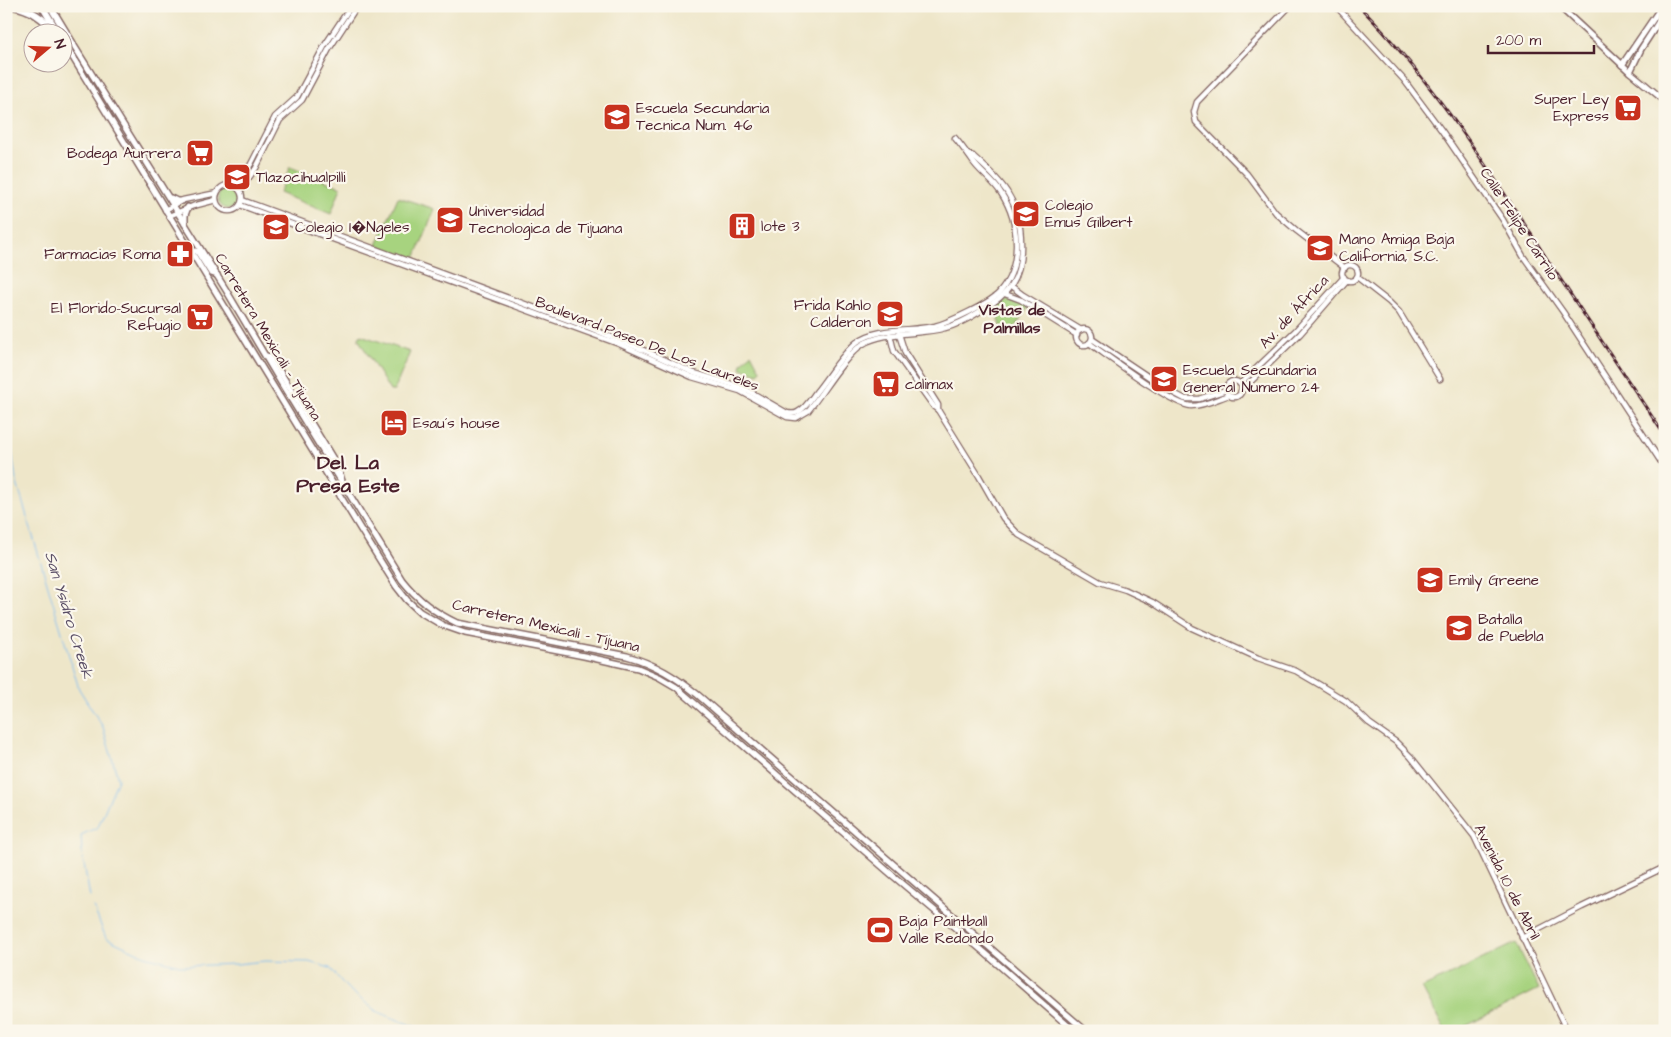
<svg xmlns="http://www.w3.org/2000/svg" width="1671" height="1037" viewBox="0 0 1671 1037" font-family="'Architects Daughter',sans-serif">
<rect width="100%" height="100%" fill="#fbf7ec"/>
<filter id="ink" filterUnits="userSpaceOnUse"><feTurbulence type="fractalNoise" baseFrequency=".02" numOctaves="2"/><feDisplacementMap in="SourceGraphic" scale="10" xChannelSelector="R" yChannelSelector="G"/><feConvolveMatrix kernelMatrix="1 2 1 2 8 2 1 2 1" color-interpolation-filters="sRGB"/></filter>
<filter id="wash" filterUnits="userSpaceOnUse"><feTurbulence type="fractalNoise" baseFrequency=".0096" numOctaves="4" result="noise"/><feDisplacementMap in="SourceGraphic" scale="20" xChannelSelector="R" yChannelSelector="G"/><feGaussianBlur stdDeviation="1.12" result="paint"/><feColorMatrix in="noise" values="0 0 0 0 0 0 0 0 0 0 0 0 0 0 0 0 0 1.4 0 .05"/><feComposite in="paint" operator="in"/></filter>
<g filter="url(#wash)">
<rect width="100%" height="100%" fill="#eee6c9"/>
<g fill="#a7d37f" stroke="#787955">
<path d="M290 167 341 187 331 214 279 193Z"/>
<circle cx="229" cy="198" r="11"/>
<path d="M398 197 435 209 414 261 377 245Z"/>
<path d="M1011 299 1028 307 1010 335 1006 337 993 308 1006 300Z"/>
<path d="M361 335 410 352 394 391H390L359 340V338Z"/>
<path d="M751 353 760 370 758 374 741 368 742 363Z"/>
<path d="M1516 943 1539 989 1456 1031H1445L1422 988Z"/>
</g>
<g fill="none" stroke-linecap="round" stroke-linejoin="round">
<g stroke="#7ebcf1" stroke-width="1">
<path d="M1648 6 1656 13"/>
<path d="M6 409 16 480 79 689 103 727 118 779 98 827 81 835 82 853 90 897"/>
<path d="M93 906 106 938 145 956 183 966 237 964 265 961 309 962 330 968 347 988 376 1011 425 1031"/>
</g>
</g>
</g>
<g filter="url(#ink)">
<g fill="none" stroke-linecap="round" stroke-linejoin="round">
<defs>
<g id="minor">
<path d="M1290 6 1197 102 1194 112 1196 122 1247 174 1276 213 1297 231 1345 268"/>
<path d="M1336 6 1404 80 1442 131 1503 220 1523 256 1563 312 1665 468"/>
<circle cx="229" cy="198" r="13"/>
<path d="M235 186 251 164 275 117 297 97 325 45 351 6"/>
<path d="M240 190 256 168 280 120 302 100 329 49 357 6"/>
<path d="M242 200 590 328 648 352 694 373 742 387 787 413C792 414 795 414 798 412 806 408 811 399 816 392 829 376 841 355 857 342 879 326 910 332 935 326 950 322 988 304 999 293 1023 266 1020 222 1001 193 993 180 979 172 971 159 966 152 961 145 955 138"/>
<path d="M240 205 619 344 692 377 740 391 787 417 796 418 808 411C822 394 845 355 863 344 884 331 921 335 945 328 957 325 968 319 979 312 1009 295 1022 279 1021 243 1021 224 1017 208 1007 192 998 178 985 167 973 156L969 155"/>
<path d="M165 210 183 200 217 193"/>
<path d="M169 216 193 206 216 200"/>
<circle cx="1350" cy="273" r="8"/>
<path d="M1357 277 1389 302 1399 312 1440 379"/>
<path d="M1011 286 1023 295 1081 330"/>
<path d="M1005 294 1021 300 1077 335"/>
<circle cx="1084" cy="337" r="8"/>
<path d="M899 334 905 353 938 405V410L946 423 979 476 1003 518 1019 535 1100 582 1126 590 1152 602 1192 628 1258 658 1296 671 1320 685 1346 701 1369 723 1396 742 1411 757 1474 836 1567 1031"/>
<path d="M890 335 894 351 934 407 938 410"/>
<path d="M1092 339 1168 390 1185 399H1199L1226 390"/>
<path d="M1089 343C1108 356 1172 405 1191 406 1204 406 1217 399 1229 395"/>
<circle cx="1234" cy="389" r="8"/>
<path d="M1240 384 1296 330 1344 277"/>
<path d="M1241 391 1300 334 1347 280"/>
<path d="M1522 938 1582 907 1665 867"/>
</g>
<g id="major">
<path d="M1559 6 1630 72 1665 101"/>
<path d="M73 44 226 290 283 386 402 580C418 600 434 612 457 623L627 656C655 664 676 677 698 695L1086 1031"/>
<path d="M67 48 361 530 396 586 407 600 420 612 442 625 465 633 584 656 638 668 659 677 676 687 891 874 984 952 1074 1031"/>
<path d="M1622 65 1662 6"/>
<path d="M1630 72 1641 49 1665 12"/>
<path d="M171 198 177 201H182"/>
<path d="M185 224V215L188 207"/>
<path d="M191 251H197L211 273 217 275"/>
<path d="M266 356 270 357 274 362 338 467 342 481"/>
</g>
<g id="highway">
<path d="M13 6C31 9 43 18 55 32"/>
<path d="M42 6 54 26"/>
<path d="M50 6 73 44"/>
<path d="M62 40 67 48"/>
</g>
</defs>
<use href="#minor" stroke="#836562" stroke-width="7"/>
<use href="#major" stroke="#836562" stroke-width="8"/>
<use href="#highway" stroke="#836562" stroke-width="9"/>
<use href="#minor" stroke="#fff" stroke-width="4.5"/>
<use href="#major" stroke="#fff" stroke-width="5"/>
<use href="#highway" stroke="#fff" stroke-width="6"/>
<defs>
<path id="rail" d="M1359 6C1432 80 1491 172 1547 259 1586 318 1626 377 1665 436"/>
</defs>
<use href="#rail" stroke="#4a1f2b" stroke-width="3"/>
<use href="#rail" stroke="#fbf7ec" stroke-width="1" stroke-dasharray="4" stroke-linecap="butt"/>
</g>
</g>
<defs>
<symbol id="supermarket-square" viewBox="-11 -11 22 22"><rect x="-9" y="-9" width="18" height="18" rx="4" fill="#c8321e" stroke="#fbf7ec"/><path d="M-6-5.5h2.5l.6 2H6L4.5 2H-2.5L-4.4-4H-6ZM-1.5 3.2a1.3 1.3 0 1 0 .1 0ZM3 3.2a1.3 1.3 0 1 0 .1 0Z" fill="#fff"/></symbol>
<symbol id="school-square" viewBox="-11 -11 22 22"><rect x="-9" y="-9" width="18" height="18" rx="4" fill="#c8321e" stroke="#fbf7ec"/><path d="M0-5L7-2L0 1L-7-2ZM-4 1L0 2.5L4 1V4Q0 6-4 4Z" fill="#fff"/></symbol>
<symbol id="university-square" viewBox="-11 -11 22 22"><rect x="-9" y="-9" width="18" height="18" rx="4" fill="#c8321e" stroke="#fbf7ec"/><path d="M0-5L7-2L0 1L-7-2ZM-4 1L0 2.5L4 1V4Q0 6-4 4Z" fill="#fff"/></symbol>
<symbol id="building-square" viewBox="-11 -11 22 22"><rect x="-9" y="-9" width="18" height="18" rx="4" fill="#c8321e" stroke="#fbf7ec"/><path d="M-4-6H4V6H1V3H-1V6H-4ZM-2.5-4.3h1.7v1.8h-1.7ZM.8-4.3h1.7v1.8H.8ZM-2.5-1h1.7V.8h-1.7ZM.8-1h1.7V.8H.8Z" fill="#fff"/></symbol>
<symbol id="pharmacy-square" viewBox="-11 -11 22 22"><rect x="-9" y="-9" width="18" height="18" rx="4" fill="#c8321e" stroke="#fbf7ec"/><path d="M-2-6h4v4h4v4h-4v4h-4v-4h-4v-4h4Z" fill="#fff"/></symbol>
<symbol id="hotel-square" viewBox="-11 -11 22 22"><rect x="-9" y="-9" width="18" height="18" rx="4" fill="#c8321e" stroke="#fbf7ec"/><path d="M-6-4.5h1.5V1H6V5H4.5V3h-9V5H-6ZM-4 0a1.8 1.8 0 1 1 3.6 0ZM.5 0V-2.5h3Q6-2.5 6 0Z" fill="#fff"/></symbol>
<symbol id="stadium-square" viewBox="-11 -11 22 22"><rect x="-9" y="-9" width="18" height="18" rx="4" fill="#c8321e" stroke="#fbf7ec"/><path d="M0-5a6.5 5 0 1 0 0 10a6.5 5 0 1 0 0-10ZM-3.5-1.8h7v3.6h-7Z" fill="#fff"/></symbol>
</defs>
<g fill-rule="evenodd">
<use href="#supermarket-square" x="1612" y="92" width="32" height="32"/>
<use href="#school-square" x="601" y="101" width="32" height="32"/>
<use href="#supermarket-square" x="184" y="137" width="32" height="32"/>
<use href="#school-square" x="221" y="161" width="32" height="32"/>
<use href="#school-square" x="1010" y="198" width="32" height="32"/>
<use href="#university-square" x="434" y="204" width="32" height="32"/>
<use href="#building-square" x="726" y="210" width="32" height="32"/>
<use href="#school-square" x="260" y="211" width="32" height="32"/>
<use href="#school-square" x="1304" y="232" width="32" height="32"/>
<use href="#pharmacy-square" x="164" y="238" width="32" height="32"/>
<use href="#school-square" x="874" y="298" width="32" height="32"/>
<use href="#supermarket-square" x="184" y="301" width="32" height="32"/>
<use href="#school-square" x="1148" y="363" width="32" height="32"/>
<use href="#supermarket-square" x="870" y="368" width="32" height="32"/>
<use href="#hotel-square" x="378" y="407" width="32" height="32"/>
<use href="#school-square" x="1414" y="564" width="32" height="32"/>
<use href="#school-square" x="1443" y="612" width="32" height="32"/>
<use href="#stadium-square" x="864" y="914" width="32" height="32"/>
</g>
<g text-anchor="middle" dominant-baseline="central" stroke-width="4.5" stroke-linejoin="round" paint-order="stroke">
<g font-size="15" fill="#4a1f2b" stroke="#fbf7ec" text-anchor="start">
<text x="1609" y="99" text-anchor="end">Super Ley<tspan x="1609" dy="17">Express</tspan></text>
<text x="636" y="108">Escuela Secundaria<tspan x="636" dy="17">Tecnica Num. 46</tspan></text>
<text x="181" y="153" text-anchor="end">Bodega Aurrera</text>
<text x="256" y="177">Tlazocihualpilli</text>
<text x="1045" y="205">Colegio<tspan x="1045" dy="17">Emus Gilbert</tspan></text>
<text x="469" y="211">Universidad<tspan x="469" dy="17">Tecnologica de Tijuana</tspan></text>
<text x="761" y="226">lote 3</text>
<text x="295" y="227">Colegio I�Ngeles</text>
<text x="1339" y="239">Mano Amiga Baja<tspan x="1339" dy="17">California, S.C.</tspan></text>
<text x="161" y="254" text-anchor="end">Farmacias Roma</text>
<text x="871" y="305" text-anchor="end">Frida Kahlo<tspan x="871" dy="17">Calderon</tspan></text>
<text x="181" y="308" text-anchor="end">El Florido-Sucursal<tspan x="181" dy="17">Refugio</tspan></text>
<text x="1183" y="370">Escuela Secundaria<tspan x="1183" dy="17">General Numero 24</tspan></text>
<text x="905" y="384">calimax</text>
<text x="413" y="423">Esau´s house</text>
<text x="1449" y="580">Emily Greene</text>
<text x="1478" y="619">Batalla<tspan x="1478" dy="17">de Puebla</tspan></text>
<text x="899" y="921">Baja Paintball<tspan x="899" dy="17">Valle Redondo</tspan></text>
</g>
<g font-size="15" fill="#4a1f2b" stroke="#fbf7ec">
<text transform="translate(1519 224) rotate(57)">Calle Felipe Carrilo</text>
<text transform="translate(1294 312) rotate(-47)">Av. de África</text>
<text transform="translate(268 337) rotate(59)">Carretera Mexicali - Tijuana</text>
<text transform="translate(647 344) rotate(21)">Boulevard Paseo De Los Laureles</text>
<text transform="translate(546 626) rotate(13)">Carretera Mexicali - Tijuana</text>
<text transform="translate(1507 882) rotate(63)">Avenida 10 de Abril</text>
</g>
<g font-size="16" font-weight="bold" fill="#4a1f2b" stroke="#fbf7ec">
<text x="1012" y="310">Vistas de<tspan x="1012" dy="18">Palmillas</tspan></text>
</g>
<g font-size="16" font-style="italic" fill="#5a4e66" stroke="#fbf7ec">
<text transform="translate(69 615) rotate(73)">San Ysidro Creek</text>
</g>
<g font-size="20" font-weight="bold" fill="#4a1f2b" stroke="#fbf7ec">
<text x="348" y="463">Del. La<tspan x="348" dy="23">Presa Este</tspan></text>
</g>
</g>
<rect width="1671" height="1037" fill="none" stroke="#fbf7ec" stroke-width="25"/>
<g transform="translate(48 48) rotate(71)"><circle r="24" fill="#fbf7ec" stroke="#b4a19f"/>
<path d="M0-4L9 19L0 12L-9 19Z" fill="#c8321e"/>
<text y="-8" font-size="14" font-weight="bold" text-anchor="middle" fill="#4a1f2b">N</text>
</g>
<path d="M1488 45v8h106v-8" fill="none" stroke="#4a1f2b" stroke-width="2.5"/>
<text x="1496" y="45" font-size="15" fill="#4a1f2b" stroke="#fbf7ec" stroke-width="4" paint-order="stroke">200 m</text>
</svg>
